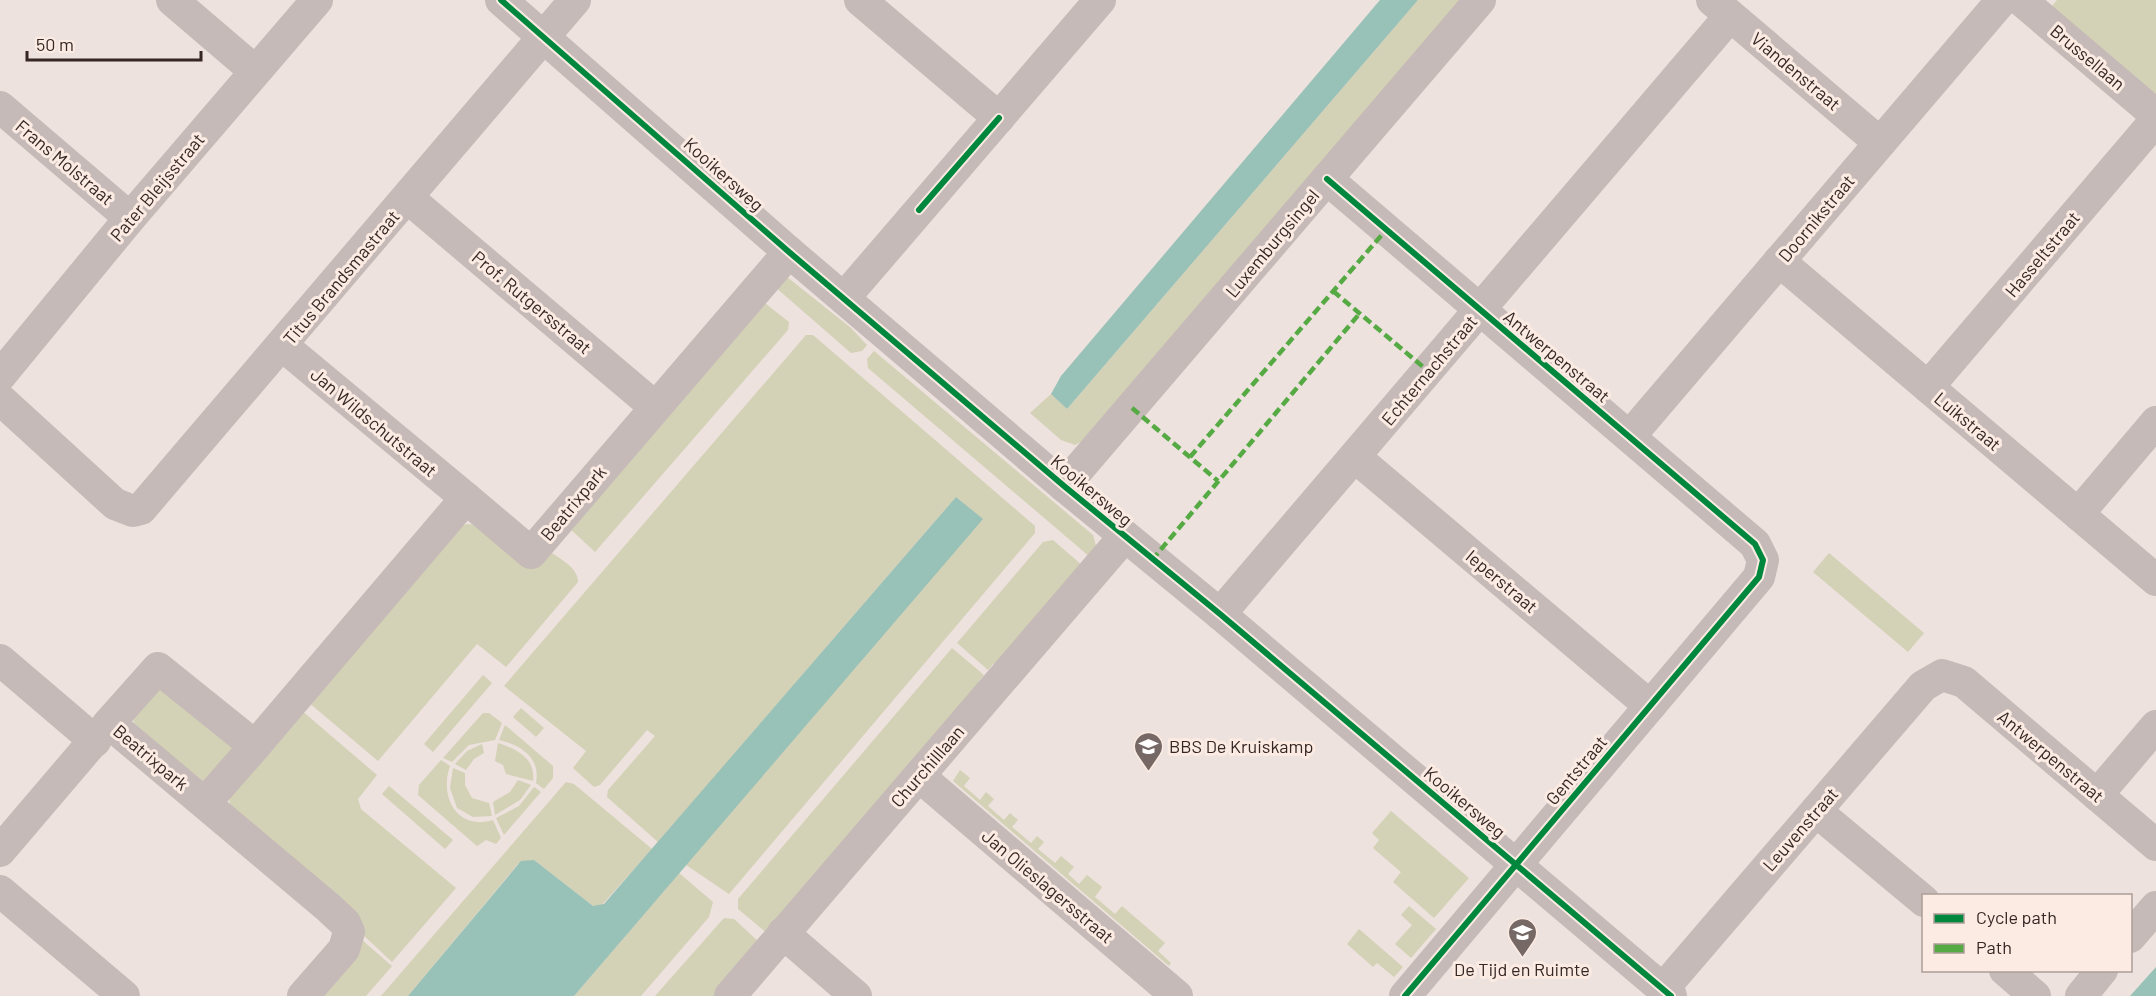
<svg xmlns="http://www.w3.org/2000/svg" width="2156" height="996" viewBox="0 0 2156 996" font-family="Barlow,sans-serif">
<rect width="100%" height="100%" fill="#ede2dd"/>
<g fill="#d3d1b6">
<path d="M1418 0H1463L1088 438 1075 445 1061 440 1030 413 1051 394 1067 409Z"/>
<path d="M2057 0H2156V104L2048 11Z"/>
<path d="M787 277 851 328 867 345 862 351 851 353 774 286Z"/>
<path d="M761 300 789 322 788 330 595 552 566 525Z"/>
<path d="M806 335H813L1035 526V533L729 894 686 865 982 519 956 497 658 842 607 797 608 790 655 736 647 730 600 785 594 787 573 768 586 751 504 686Z"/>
<path d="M874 351 1093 535 1096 546 1090 557 868 368 867 359Z"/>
<path d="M467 524C489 524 581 556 578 582L506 667 477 644 378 761 308 702 460 526Z"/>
<path d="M1053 540 1083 566 1002 661 993 664 988 670 957 643 1043 542Z"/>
<path d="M1829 553 1924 633 1908 652 1813 572Z"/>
<path d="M952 648 984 675 979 681 978 688 768 934 738 909V899Z"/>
<path d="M483 675 492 683 433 752 424 744Z"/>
<path d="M164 688 232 747V753L205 781H198L134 723 133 717 149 693Z"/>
<path d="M521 708 544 728 536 737 513 717Z"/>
<path d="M301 710 377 775 358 799 361 809 456 888 392 962 233 813 229 801 232 790Z"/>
<path d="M483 713H489L502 723 495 740 469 745 452 762 443 758Z"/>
<path d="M505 725 553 766V778L544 789 536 783C541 758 521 745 499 740Z"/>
<path d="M498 743C517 749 536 759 533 781L506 774 503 765 495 761Z"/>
<path d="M482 744 484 753 474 759 466 770 455 764 467 751Z"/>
<path d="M441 760 450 766C439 797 457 831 493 820L501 838 496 844 486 840 477 846 418 795 419 785Z"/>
<path d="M453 768 465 773V785L472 798 489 803 492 816 473 817 457 808 450 788Z"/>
<path d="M960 770 970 778 964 786 980 800 986 792 994 799 988 806 1004 820 1010 813 1018 820 1012 827 1031 843 1037 836 1044 842 1038 849 1055 863 1061 856 1074 867 1068 874 1079 884 1087 875 1102 887 1095 897 1115 914 1122 906 1165 943 1158 951 1171 963 1169 966 953 781Z"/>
<path d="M518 780 531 785 520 800 495 815 493 802 510 792Z"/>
<path d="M566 782 574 784 652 849 600 907 593 906 534 860 518 864 408 996H381Z"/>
<path d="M389 786 453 840 445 849 382 794Z"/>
<path d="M534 787 541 792 504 835 496 818 519 806Z"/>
<path d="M1391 811 1469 878 1434 918 1393 882 1401 872 1373 848 1379 840 1372 833Z"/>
<path d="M679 873 713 902 709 917 641 996H574Z"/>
<path d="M1409 906 1436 929 1411 958 1395 944 1412 925 1401 915Z"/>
<path d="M724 918 734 919 760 943 715 996H655Z"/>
<path d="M1359 929 1403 967 1394 977 1377 963 1373 967 1347 944Z"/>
<path d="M362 940 392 966 366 996H317Z"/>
</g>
<g fill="#98c1b7">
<path d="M1380 0H1418L1067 409 1051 394 1061 376Z"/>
<path d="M956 497 983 519 574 996H408L521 861 534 860 593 906 604 904Z"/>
<path d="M2156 967V996H2130Z"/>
</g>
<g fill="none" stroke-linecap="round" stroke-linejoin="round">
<g stroke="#c5bab7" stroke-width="32">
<path d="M172 0 255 71"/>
<path d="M501 0 789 252 1064 486 1220 614 1671 996"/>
<path d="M860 0 999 118"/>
<path d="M1712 0 1880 143"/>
<path d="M2021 0 2156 115"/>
<path d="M0 107 130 218"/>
<path d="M1327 179 1755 544 1763 560 1759 577 1405 996"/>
<path d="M408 198 655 407"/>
<path d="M1779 261 2156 580"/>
<path d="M844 298 1100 0"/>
<path d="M283 346 466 498"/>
<path d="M0 376 130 218 317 0"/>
<path d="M1928 387 2156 120"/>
<path d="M0 399 115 504 133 511 141 509 575 0"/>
<path d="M1630 436 2002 0"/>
<path d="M1355 457 1650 706"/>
<path d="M1064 486 1480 0"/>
<path d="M2078 514 2156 422"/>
<path d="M1220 614 1730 16"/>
<path d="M0 660 95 741"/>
<path d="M255 746 466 498 531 553 789 252"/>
<path d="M919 776 1177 996"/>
<path d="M2097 795 2156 726"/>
<path d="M205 803 255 746 158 668 109 723 329 908 345 923 349 932 344 949 303 996"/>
<path d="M1816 811 1924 901"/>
<path d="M0 851 109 723"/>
<path d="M0 891 124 996"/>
<path d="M783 933 856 996"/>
<path d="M2130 937 2156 907"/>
<path d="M2005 970 2035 996"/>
<path d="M1663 989 1923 686 1942 675 1964 682 2156 845"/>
<path d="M730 996 1124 537"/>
<path d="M2081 996 2102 970"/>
</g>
<g stroke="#5a4" stroke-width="4.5" stroke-dasharray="9 4.5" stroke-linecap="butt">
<path d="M1333 291 1428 371"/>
<path d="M1132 408 1218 481"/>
<path d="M1190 457 1386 230"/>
<path d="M1152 560 1360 313"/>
</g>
<defs>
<g id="cycleway">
<path d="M501 0 789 252 1064 486 1220 614 1671 996"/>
<path d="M1327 179 1755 544 1763 560 1759 577 1405 996"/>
<path d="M919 210 999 118"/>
</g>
</defs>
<use href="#cycleway" stroke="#fbebe3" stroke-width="10"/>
<use href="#cycleway" stroke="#00873e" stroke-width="6"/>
</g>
<defs>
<symbol id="school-pin" viewBox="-11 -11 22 30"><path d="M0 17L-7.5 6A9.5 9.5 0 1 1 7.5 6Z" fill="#766865" stroke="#fbebe3"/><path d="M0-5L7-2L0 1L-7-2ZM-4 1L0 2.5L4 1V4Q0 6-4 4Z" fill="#fff"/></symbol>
</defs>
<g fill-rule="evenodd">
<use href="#school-pin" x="1132" y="730" width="33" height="45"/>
<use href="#school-pin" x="1506" y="916" width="33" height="45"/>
</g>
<g text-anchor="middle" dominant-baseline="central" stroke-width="6" stroke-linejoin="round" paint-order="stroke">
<g font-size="18" fill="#362725" stroke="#fbebe3">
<text transform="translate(2088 57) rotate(40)">Brussellaan</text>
<text transform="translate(1796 71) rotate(40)">Viandenstraat</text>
<text transform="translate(65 162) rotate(40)">Frans Molstraat</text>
<text transform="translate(724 174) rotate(42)">Kooikersweg</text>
<text transform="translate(157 187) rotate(-50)">Pater Bleijsstraat</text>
<text transform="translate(1816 218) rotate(-50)">Doornikstraat</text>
<text transform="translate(1272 243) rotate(-50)">Luxemburgsingel</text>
<text transform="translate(2042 254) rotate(-50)">Hasseltstraat</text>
<text transform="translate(341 277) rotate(-50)">Titus Brandsmastraat</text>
<text transform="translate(532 302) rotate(40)">Prof. Rutgersstraat</text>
<text transform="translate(1557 356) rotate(40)">Antwerpenstraat</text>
<text transform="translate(1429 370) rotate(-50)">Echternachstraat</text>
<text transform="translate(1968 421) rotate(40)">Luikstraat</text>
<text transform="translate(374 422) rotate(40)">Jan Wildschutstraat</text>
<text transform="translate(1092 490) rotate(40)">Kooikersweg</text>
<text transform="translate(573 503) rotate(-50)">Beatrixpark</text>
<text transform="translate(1502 581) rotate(40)">Ieperstraat</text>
<text transform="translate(2051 756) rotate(40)">Antwerpenstraat</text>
<text transform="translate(151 757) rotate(40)">Beatrixpark</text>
<text transform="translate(927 766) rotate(-49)">Churchilllaan</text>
<text transform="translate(1576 770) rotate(-50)">Gentstraat</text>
<text transform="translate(1465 802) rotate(40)">Kooikersweg</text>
<text transform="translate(1800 829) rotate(-49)">Leuvenstraat</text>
<text transform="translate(1048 886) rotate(40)">Jan Olieslagersstraat</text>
</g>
<g font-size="18" fill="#362725" stroke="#fbebe3" text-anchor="start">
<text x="1169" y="746">BBS De Kruiskamp</text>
<text x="1522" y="969" text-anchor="middle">De Tijd en Ruimte</text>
</g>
</g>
<rect x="1922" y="894" width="210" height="78" fill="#fbebe3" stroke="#ac9d97" stroke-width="1.5"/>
<rect x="1934" y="914" width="30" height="9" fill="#00873e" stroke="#ac9d97" stroke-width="1.5"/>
<text x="1976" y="924" font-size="18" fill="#362725">Cycle path</text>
<rect x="1934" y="944" width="30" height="9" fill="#55aa44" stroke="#ac9d97" stroke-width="1.5"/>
<text x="1976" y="954" font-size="18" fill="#362725">Path</text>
<path d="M27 51v9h174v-9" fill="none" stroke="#362725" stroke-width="3"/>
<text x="36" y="51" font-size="18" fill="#362725" stroke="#fbebe3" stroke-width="4.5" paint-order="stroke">50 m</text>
</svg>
